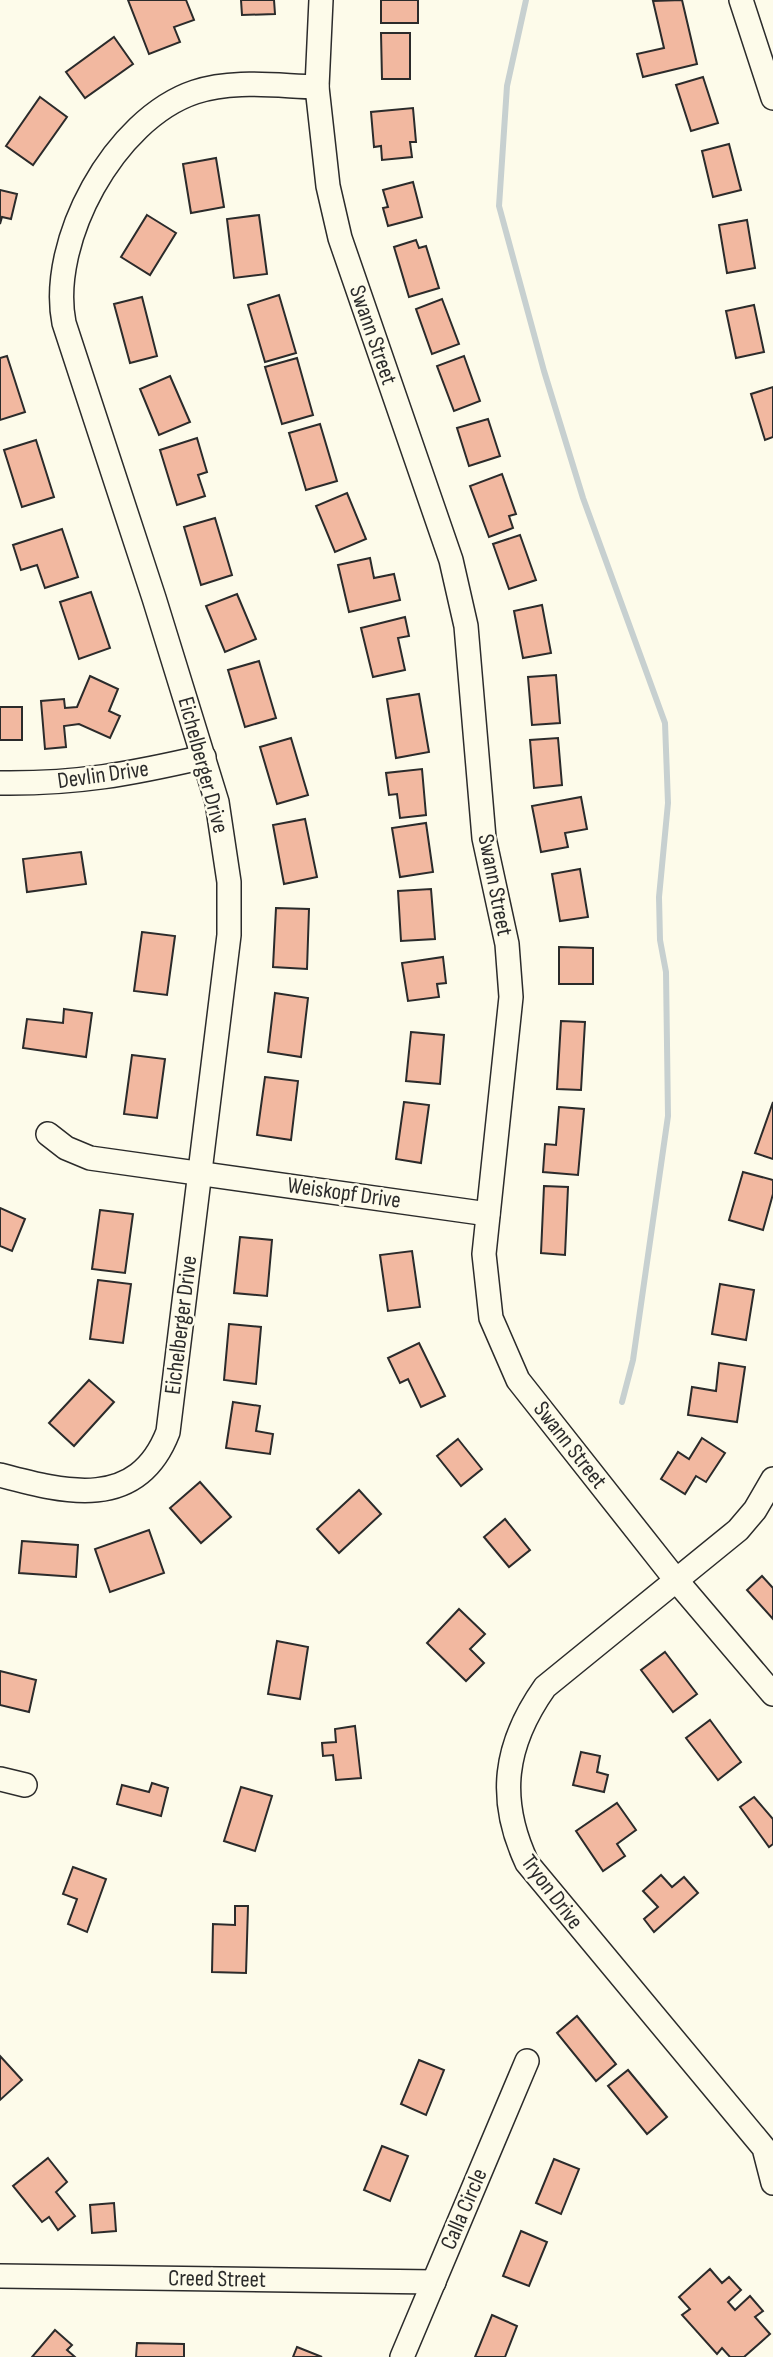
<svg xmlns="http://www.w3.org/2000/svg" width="773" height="2357" viewBox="0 0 773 2357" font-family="'Sofia Sans Condensed',sans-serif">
<rect width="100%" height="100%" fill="#fdfbea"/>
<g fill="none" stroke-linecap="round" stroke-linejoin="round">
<path stroke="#c7d0d0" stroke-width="6" d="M526 0 507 86 499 206 544 371 583 498 665 723 668 803 659 897 660 940 666 972 668 1116 633 1360 622 1402"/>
</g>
<g fill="#f2b8a0" stroke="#2b2b2b" stroke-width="2">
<path d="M128 0H186L194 20 174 27 180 42 149 54Z"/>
<path d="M241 0H274L275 14 242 15Z"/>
<rect x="381" y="0" width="37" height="23"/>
<path d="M682 0 697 64 643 77 637 54 664 48 653 1Z"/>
<path d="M381 33H410V79H382Z"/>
<path d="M114 37 133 64 85 98 66 72Z"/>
<path d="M703 77 718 123 691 131 676 85Z"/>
<path d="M40 97 67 117 33 165 6 146Z"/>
<path d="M413 108 416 142H410L412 157 382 160 381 146 374 147 371 112Z"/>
<path d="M729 144 741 190 713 197 702 151Z"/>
<path d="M216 158 224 207 191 213 183 164Z"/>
<path d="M413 182 422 217 388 226 383 208 388 207 383 190Z"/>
<path d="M0 190 17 194 11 219 2 217 0 224Z"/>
<path d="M147 215 176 233 150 275 121 257Z"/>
<path d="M259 215 267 274 234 278 227 219Z"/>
<path d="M747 220 755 268 727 273 719 225Z"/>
<path d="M416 240 419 248 426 246 439 288 409 297 394 247Z"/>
<path d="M279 295 296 353 265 362 248 305Z"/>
<path d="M142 297 157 356 130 363 114 304Z"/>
<path d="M442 299 459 344 432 354 416 309Z"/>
<path d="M754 305 764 352 736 358 726 311Z"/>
<path d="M7 356 25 412 0 420V358Z"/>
<path d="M464 356 480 401 454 411 437 366Z"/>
<path d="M297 358 313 415 282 424 265 367Z"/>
<path d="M170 376 190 422 159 435 140 389Z"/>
<path d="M773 387V437L765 440 751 394Z"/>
<path d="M488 419 500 456 469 466 457 428Z"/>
<path d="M320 424 337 481 306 490 289 433Z"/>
<path d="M197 438 207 472 198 475 205 496 177 505 160 450Z"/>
<path d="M36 440 54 497 22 507 4 450Z"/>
<path d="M502 474 516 514 509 516 513 528 489 537 470 486Z"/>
<path d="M347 493 366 539 335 552 316 506Z"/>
<path d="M215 518 232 575 201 585 184 527Z"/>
<path d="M62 529 78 577 45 588 37 565 21 570 13 545Z"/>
<path d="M520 535 536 580 509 589 493 544Z"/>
<path d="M370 558 374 578 394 574 400 600 349 612 338 565Z"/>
<path d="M91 592 110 648 79 659 60 602Z"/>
<path d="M237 594 256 639 225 652 206 606Z"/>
<path d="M542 605 551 653 523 658 514 611Z"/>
<path d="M405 617 409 636 398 638 405 670 373 677 361 628Z"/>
<path d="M259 661 276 718 245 727 228 670Z"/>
<path d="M556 675 560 723 532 725 528 677Z"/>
<path d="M90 676 118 689 109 711 120 716 110 738 79 724 64 726 66 747 45 749 41 701 64 699 65 708 77 707Z"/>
<path d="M419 694 429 752 396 758 387 699Z"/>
<rect x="0" y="707" width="22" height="33"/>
<path d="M291 738 308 795 277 804 260 747Z"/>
<path d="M558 738 562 785 534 788 530 740Z"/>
<path d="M422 769 426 815 400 818 397 794 389 795 386 773Z"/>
<path d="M581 797 587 829 565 833 568 847 541 852 532 806Z"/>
<path d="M305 819 317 877 284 884 273 825Z"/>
<path d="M426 823 433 872 400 877 392 828Z"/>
<path d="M81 852 86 884 27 892 23 859Z"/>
<path d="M580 869 588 917 560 921 552 874Z"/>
<path d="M431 889 435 939 401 941 398 891Z"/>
<path d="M276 908 309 909 307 969 273 967Z"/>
<path d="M142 932 175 936 167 995 134 991Z"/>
<path d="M559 947 593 948V984H559Z"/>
<path d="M443 957 446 983 437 984 439 997 408 1001 402 963Z"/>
<path d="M275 993 308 998 301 1057 268 1052Z"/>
<path d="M64 1009 92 1013 86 1057 23 1048 27 1019 63 1023Z"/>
<path d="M561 1021 585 1022 581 1090 557 1089Z"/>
<path d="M411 1032 444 1035 440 1084 406 1081Z"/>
<path d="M132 1055 165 1059 157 1118 124 1114Z"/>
<path d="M265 1077 298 1081 291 1140 257 1135Z"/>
<path d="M404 1102 429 1105 421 1163 396 1159Z"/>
<path d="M773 1102V1159L755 1153Z"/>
<path d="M559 1107 584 1109 578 1175 543 1172 545 1144 556 1145Z"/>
<path d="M743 1172 773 1180V1194L763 1230 729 1220Z"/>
<path d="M544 1186 568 1187 565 1255 541 1253Z"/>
<path d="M0 1208 25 1219 12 1251 0 1246Z"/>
<path d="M100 1210 133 1214 125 1273 92 1269Z"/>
<path d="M240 1237 272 1240 267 1296 234 1293Z"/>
<path d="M412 1251 420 1307 388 1311 380 1255Z"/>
<path d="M98 1280 131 1284 123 1343 90 1339Z"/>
<path d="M720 1284 754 1290 746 1340 712 1334Z"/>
<path d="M229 1324 261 1327 256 1384 224 1380Z"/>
<path d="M419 1343 445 1396 421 1407 408 1379 400 1383 388 1358Z"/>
<path d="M719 1363 745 1367 737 1422 688 1415 692 1387 716 1391Z"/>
<path d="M89 1380 114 1402 74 1446 49 1423Z"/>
<path d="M233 1402 260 1406 256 1431 273 1434 270 1454 226 1448Z"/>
<path d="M702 1438 725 1453 706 1482 696 1476 685 1494 661 1479 678 1452 689 1459Z"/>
<path d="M458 1439 482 1469 461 1486 437 1456Z"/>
<path d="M200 1482 231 1517 201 1543 170 1508Z"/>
<path d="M359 1490 381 1514 339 1553 317 1529Z"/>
<path d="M505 1519 530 1550 509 1567 484 1537Z"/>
<path d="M149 1530 164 1573 110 1592 95 1549Z"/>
<path d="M22 1541 78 1545 76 1577 19 1573Z"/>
<path d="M762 1576 773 1588V1619L747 1590Z"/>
<path d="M459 1609 485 1634 470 1649 484 1663 466 1681 427 1643Z"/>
<path d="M277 1641 308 1647 300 1699 268 1694Z"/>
<path d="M665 1652 697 1694 673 1712 641 1670Z"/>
<path d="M0 1671 36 1680 29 1712 0 1705Z"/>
<path d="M710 1720 741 1762 718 1780 686 1738Z"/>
<path d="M355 1726 361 1778 336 1780 333 1755 323 1756 322 1743 336 1742 335 1729Z"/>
<path d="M581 1752 600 1756 597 1772 608 1775 604 1792 573 1785Z"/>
<path d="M152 1783 168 1788 161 1816 117 1804 122 1785 149 1792Z"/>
<path d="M241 1787 272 1796 255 1851 224 1841Z"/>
<path d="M754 1797 773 1819V1844L769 1847 740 1807Z"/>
<path d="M617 1803 636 1830 617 1844 625 1856 603 1871 576 1831Z"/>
<path d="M73 1867 106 1879 87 1932 68 1924 77 1899 63 1894Z"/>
<path d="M661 1875 672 1887 684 1877 698 1893 654 1932 644 1919 658 1907 643 1891Z"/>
<path d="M235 1906H248L246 1973 212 1972 213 1924 235 1925Z"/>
<path d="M577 2016 616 2064 596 2081 557 2033Z"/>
<path d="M0 2056 22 2080 0 2100Z"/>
<path d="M419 2060 444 2070 426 2115 401 2104Z"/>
<path d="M628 2070 667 2117 647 2134 608 2086Z"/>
<path d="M382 2146 408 2156 390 2201 364 2190Z"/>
<path d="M48 2158 67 2182 56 2192 75 2216 58 2230 49 2217 42 2222 13 2186Z"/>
<path d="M554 2159 579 2169 561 2214 536 2203Z"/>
<path d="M114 2203 116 2231 92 2233 90 2205Z"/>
<path d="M521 2231 547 2242 529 2286 503 2276Z"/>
<path d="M710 2269 722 2283 729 2277 741 2290 728 2302 735 2310 750 2296 763 2311 755 2317 770 2334 744 2357H730L722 2348 717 2354 682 2315 690 2309 679 2297Z"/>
<path d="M492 2315 517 2326 505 2357H475Z"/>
<path d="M55 2330 72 2345 67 2350 75 2357H32Z"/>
<path d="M137 2343 184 2344V2357H136Z"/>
<path d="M297 2347 322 2357H293Z"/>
</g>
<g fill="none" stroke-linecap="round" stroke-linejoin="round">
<defs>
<g id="minor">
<path d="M321 0 317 87 328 186 340 238 451 560 466 626 484 838 507 944 511 997 484 1254 491 1318 518 1380 676 1580 773 1694"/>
<path d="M741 0 773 98"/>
<path d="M0 783C77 784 130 774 204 757"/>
<path d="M48 1134 66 1148 90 1158 488 1214"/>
<path d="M0 1475C64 1492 137 1512 168 1432L229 935V882L217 802 154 598 64 323C48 242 114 119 195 92 233 79 277 86 317 87"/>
<path d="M773 1479 755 1510 738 1530 545 1687C504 1745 497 1799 527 1863L764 2148 773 2183"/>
<path d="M0 1779 25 1785"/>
<path d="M0 2276 434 2282"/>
<path d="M402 2357 527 2061"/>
</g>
</defs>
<use href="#minor" stroke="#2b2b2b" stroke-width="26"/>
<use href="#minor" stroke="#fdfbea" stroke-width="23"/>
</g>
<g text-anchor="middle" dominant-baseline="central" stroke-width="5" stroke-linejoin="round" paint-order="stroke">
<g font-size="23" fill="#2b2b2b" stroke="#fdfbea">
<text transform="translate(373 335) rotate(71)">Swann Street</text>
<text transform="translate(203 765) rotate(75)">Eichelberger Drive</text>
<text transform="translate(103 775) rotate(-8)">Devlin Drive</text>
<text transform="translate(495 885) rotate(79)">Swann Street</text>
<text transform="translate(344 1193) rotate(8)">Weiskopf Drive</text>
<text transform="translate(181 1325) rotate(-83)">Eichelberger Drive</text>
<text transform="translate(570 1445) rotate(52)">Swann Street</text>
<text transform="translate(552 1892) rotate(53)">Tryon Drive</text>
<text transform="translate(464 2209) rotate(-67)">Calla Circle</text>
<text transform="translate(217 2279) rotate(1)">Creed Street</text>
</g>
</g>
</svg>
